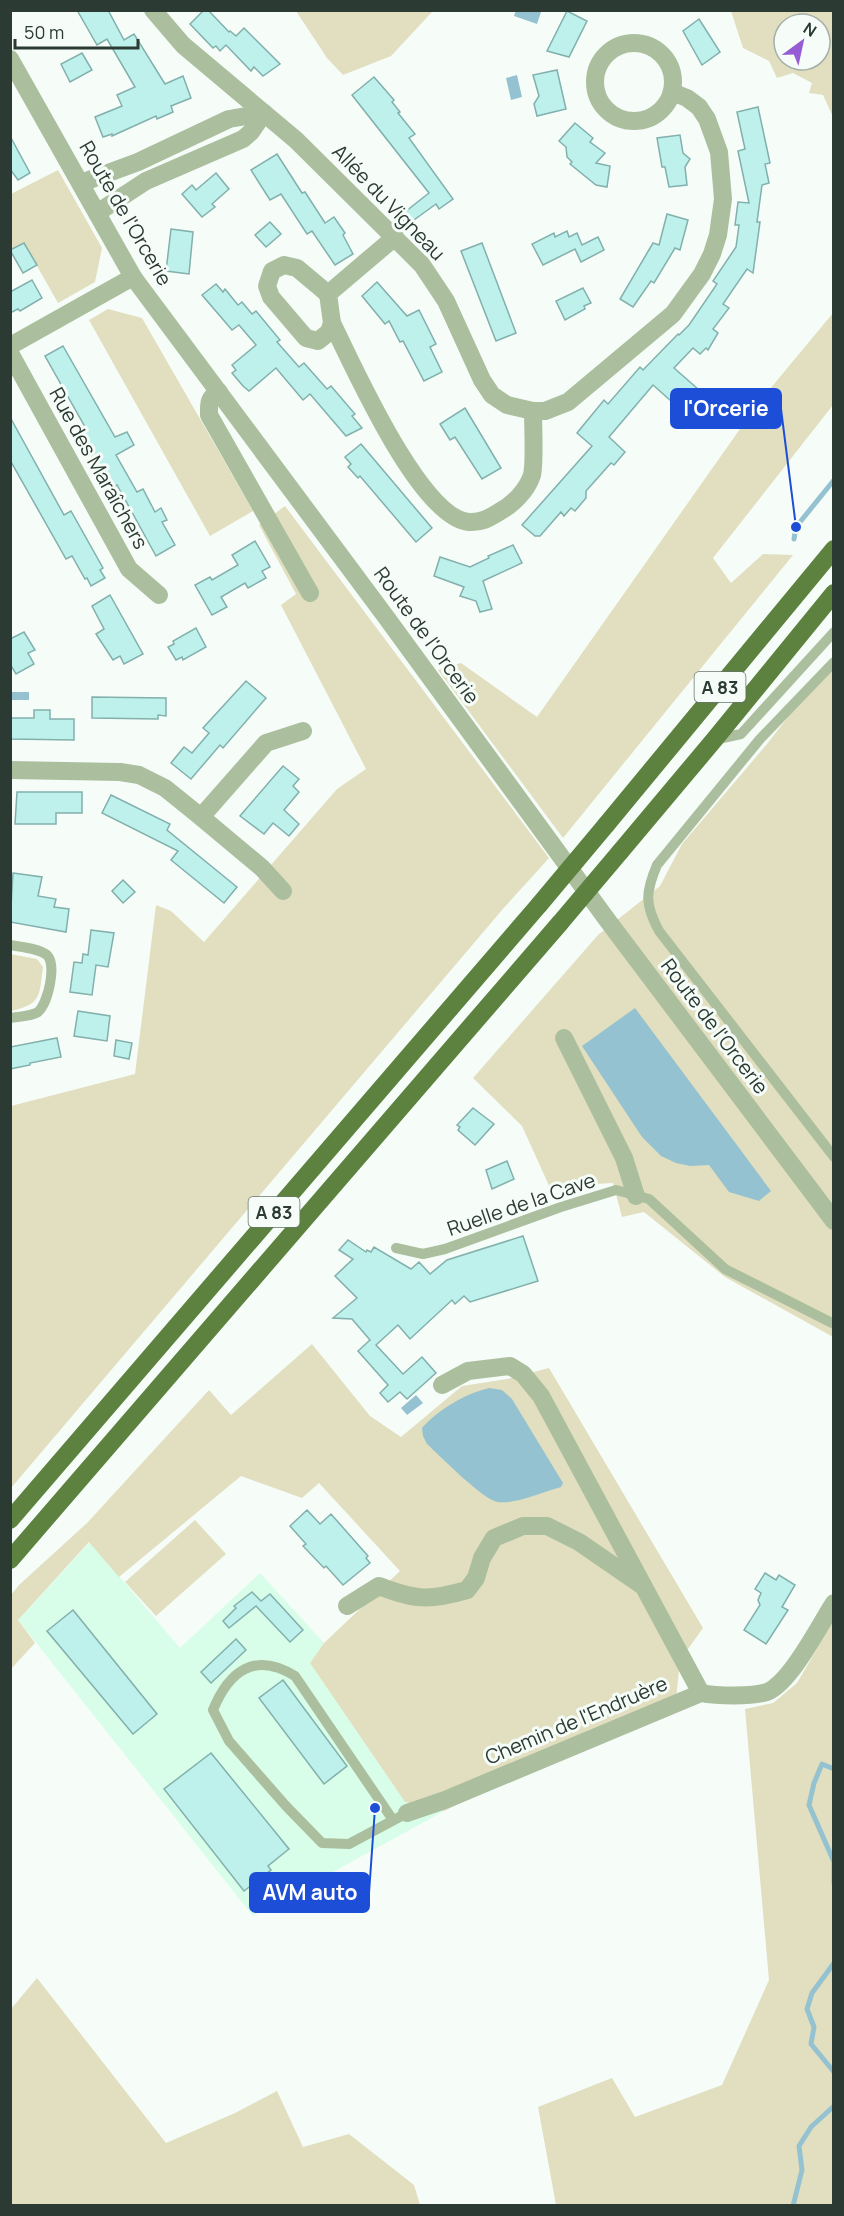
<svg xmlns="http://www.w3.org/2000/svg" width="844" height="2216" viewBox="0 0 844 2216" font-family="Manrope,sans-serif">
<rect width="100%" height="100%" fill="#f6fdf9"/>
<path fill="#d8fde8" d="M90 1542 180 1648 260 1573 324 1643 310 1663 405 1802 444 1811 253 1916 18 1620Z"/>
<g fill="#e1dfbf" fill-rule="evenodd">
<path d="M296 11H433L391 56 343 75 327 58Z"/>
<path d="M731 11H833V117L823 95 809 93 812 83 793 73 777 78 769 61 743 48ZM784 24H820V60H784Z"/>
<path d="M58 170 102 248 95 282 58 303 24 243 11 250V194Z"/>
<path d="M108 309 142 318 253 511 210 536 89 320Z"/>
<path d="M833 313V405L713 558 731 583 763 554 793 555 563 838 438 670 461 663 537 717 759 402Z"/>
<path d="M285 506 549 858 502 910 11 1488V1106L135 1074 156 905 171 911 204 942 337 789 366 769 281 605 296 594 259 525Z"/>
<path d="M833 659V1337L725 1277 644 1212 622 1217 613 1183 576 1185 551 1190 522 1126 473 1078 598 935 660 886 682 844 767 744Z"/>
<path d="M10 954 37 959 43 967C39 996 42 1004 11 1011Z"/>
<path d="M312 1344 370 1416 401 1437 462 1386 507 1379 549 1368 703 1628 680 1660 676 1700 444 1811 405 1802 310 1663 324 1643 400 1571 319 1483 302 1498 241 1476 119 1577 89 1542 18 1620 35 1643 11 1669V1595L19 1585 87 1523 209 1390 231 1415Z"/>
<path d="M195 1520 226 1554 156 1616 125 1582Z"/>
<path d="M833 1621V2205H556L538 2107 612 2078 635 2117 722 2085 769 1980 745 1709 773 1703 797 1683Z"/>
<path d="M37 1978 166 2143 235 2113 277 2091 303 2147 349 2134 414 2185 420 2205H11V2009Z"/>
</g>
<g fill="#95c2d0">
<path d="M516 10 541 12 537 24 514 16Z"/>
<path d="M517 75 522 97 511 100 506 78Z"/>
<path d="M12 692H29V700H11Z"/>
<path d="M635 1008 771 1191 759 1201 729 1192 709 1165 690 1166 676 1163 661 1156 642 1137 582 1046Z"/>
<path d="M489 1388 502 1390 512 1399 563 1483 561 1487C543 1492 516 1504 498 1502 484 1501 440 1456 427 1444L423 1436 422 1428C439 1409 465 1394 489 1388Z"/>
<path d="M416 1395 423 1403 407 1415 401 1408Z"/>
</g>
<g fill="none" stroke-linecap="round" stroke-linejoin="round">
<g stroke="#95c2d0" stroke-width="5">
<path d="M794 539 796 527 834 480"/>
<path d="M834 1769 822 1764 814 1783 809 1805 834 1862"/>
<path d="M834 1864V1883"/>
<path d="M834 1963 812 1993 807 2009 814 2027 811 2044 834 2072"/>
<path d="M793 2206 802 2170 799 2146 811 2127 834 2106"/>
</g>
</g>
<g fill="#bef0ec" stroke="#82b0ac" stroke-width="1.5">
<path d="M77 10H108L124 40 134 34 165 84 183 76 191 98 171 106 173 112 157 119 156 116 112 136V134L103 137 95 117 122 106 117 95 135 87 107 39 97 45Z"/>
<path d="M204 10H208L229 32 230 31 236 36 244 28 280 64 263 76 254 67 251 71 226 45 220 51 216 46 213 48 190 24Z"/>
<path d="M567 11 587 21 569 57 547 51Z"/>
<path d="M699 19 720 52 702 65 683 31Z"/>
<path d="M82 53 92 70 70 82 61 64Z"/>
<path d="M557 70 566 109 537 116 534 104 539 96 533 75Z"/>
<path d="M374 77 394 100 392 102 400 112 398 113 415 134 409 138 453 199 439 209 436 204 407 225 400 216 429 193 352 95Z"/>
<path d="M758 107 770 163 765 164 769 183 762 185 757 222H760L753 273 747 269 723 304 729 308 713 329 718 333 708 350 706 348 700 354 693 348 674 368 706 396 688 416 653 385 609 437 625 452 614 465 611 463 586 491V498L575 511 571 508 564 516 561 512 540 536H535L522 525 592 446 577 433 604 400 608 404 640 367 643 370 678 334 679 335 689 325 717 284 713 281 736 247 739 225H735L738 202 749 203 738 151 745 149 737 112Z"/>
<path d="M575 123 593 138 590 142 605 153 596 163 610 166 607 187 596 185 570 164 572 162 567 157 566 147 559 141Z"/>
<path d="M680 135 683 153 690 159 685 167 687 185 669 187 665 167H662L657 138Z"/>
<path d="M10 136 30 173 18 180 10 169Z"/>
<path d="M277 154 302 193 305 192 325 223 334 217 345 233 343 235 353 254 335 265 312 231 307 234 281 194 270 200 251 170Z"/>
<path d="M216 173 229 189 212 204 215 207 202 217 182 194 192 185 196 190Z"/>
<path d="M667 214 688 220 680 250 675 248 654 283 651 281 633 307 620 299 653 243 659 245Z"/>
<path d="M270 222 281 234 266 247 255 235Z"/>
<path d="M171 229 193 232 189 274 166 271Z"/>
<path d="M567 231 569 237 577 233 582 245 598 237 604 250 581 262 575 249 543 265 532 244 554 233 555 237Z"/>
<path d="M24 243 37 265 23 273 10 250Z"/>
<path d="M482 243 516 333 496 341 461 251Z"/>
<path d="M32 280 42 298 20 311 18 309 10 313V292Z"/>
<path d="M377 282 407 316 419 310 436 344 430 347 442 372 424 381 403 341 400 342 389 321 385 324 362 296Z"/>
<path d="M216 284 223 292 225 289 238 305 242 302 252 314 256 311 280 340 277 342 299 367 304 363 327 389 331 386 355 414 352 416 362 428 346 436 310 394 303 400 276 368 249 391 243 386 232 373 236 370 232 365 256 345 239 325 232 330 202 295Z"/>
<path d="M583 288 591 303 584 306 585 309 565 320 556 301Z"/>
<path d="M63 346 115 437 127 432 134 445 116 455 137 492 143 489 155 512 161 508 167 520 162 522 175 545 156 556 117 485 110 489 78 431 85 427 45 356Z"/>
<path d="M465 408 501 468 482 479 455 437 450 440 440 424Z"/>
<path d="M10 417 64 515 71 511 103 568 100 570 105 578 91 586 87 578 85 579 72 556 66 559 10 460Z"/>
<path d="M361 444 432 528 416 542 360 476 358 478 348 467 351 464 345 457Z"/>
<path d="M255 541 270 567 262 571 266 578 248 588 245 583 221 597 227 607 212 615 195 585 210 577 212 580 238 565 232 555Z"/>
<path d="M513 545 522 563 483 581 492 609 480 612 476 601 460 596 464 587 434 576 440 557 470 567 489 558 488 556Z"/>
<path d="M110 595 143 654 124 664 120 656 113 660 96 634 104 629 92 606Z"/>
<path d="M196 628 206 647 183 660 182 657 176 660 168 647 174 644 173 641Z"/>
<path d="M24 632 35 650 28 653 34 664 16 674 10 664V639Z"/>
<path d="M246 681 266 698 223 748 220 745 191 779 171 763 184 747 192 753 209 733 203 728Z"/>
<path d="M92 697 166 698V716L158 715V719L92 718Z"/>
<path d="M34 710H50V719H74V740L10 739V718H34Z"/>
<path d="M283 766 299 779 293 786 299 792 284 810 299 824 289 836 273 823 264 834 240 816Z"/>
<path d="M17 792H82V813H56V824H15Z"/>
<path d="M111 795 170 824 167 830 237 887 224 903 171 860 178 851 102 813Z"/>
<path d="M13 873 42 877 38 896 56 899 54 907 69 909 66 932 10 922Z"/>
<path d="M123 880 135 892 123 903 112 891Z"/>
<path d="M91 930 114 933 108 967 96 965 92 995 70 992 74 962 82 963 83 954 88 955Z"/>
<path d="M78 1011 110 1016 107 1041 74 1036Z"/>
<path d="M57 1038 61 1057 30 1063V1065L10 1069V1047Z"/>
<path d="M116 1040 132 1043 129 1059 114 1056Z"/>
<path d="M473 1108 494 1124 475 1145 458 1130 460 1127 457 1125Z"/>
<path d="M507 1161 514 1179 492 1189 486 1170Z"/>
<path d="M523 1236 538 1281 470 1302 464 1296 455 1304 452 1300 410 1339 398 1325 376 1345 403 1374 422 1357 436 1373 407 1399 400 1392 388 1402 380 1393 388 1385 358 1351 370 1340 352 1319 333 1318 357 1298 335 1276 353 1259 339 1250 348 1240 366 1252 367 1250 371 1252 374 1247 411 1269 419 1262 430 1274 447 1260Z"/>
<path d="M307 1510 320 1524 331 1514 368 1556 366 1558 370 1563 343 1585 326 1566 324 1568 303 1546 306 1544 290 1526Z"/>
<path d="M765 1573 776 1580 779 1575 795 1585 782 1607 788 1610 766 1644 744 1630 760 1605 758 1600 761 1593 755 1589Z"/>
<path d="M252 1592 261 1601 270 1594 303 1630 290 1642 256 1606 229 1628 223 1621 236 1608 234 1606Z"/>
<path d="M73 1610 157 1714 133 1734 47 1631Z"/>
<path d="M236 1639 246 1650 211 1683 201 1672Z"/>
<path d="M283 1680 347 1766 324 1784 259 1698Z"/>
<path d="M211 1753 289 1849 268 1866 271 1870 244 1891 164 1789Z"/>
</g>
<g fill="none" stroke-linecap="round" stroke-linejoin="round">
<g stroke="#abbf9e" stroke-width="10">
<path d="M834 662 760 739 657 865C645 893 645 905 659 931L834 1157"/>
<path d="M714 740 741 734 834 632"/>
<path d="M10 945C21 947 38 948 47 955 57 965 48 1003 38 1012 32 1016 18 1017 10 1018"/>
<path d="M396 1248 423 1254 445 1249 561 1207 616 1190 649 1199 725 1269 834 1324"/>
<path d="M393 1820 295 1676C255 1651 229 1671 213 1710L229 1741 286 1806 322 1843 349 1844 407 1813"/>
</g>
<g stroke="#abbf9e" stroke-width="18">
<path d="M153 10 183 45 296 140 422 265 446 301 482 380 492 395 507 405 533 411H545L568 402 673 314 702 274 712 254 718 235 723 199 719 152 707 119 699 107 687 98 672 92"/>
<circle cx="634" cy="82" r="39"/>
<path d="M81 183 138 162 229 119 264 113"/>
<path d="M97 213 146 181 243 139 251 132 264 113"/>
<path d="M395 237 328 294 332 323C353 365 420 518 469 522 481 523 489 518 499 512 512 505 527 491 532 475 535 463 533 427 533 411"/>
<path d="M328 294 297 268 284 265 272 271 267 286 271 297 306 338 318 341 329 332 332 323"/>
<path d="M10 346 133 277"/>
<path d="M10 353 129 569 159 595"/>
<path d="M219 392C208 398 209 403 209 415L310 593"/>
<path d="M10 770 120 772 139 775 165 788 201 817 266 743 303 731"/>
<path d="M201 817 262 868 283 891"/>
<path d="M564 1038 624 1158 636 1196"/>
<path d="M442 1385 468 1371 510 1366 523 1374 541 1396 701 1693"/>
<path d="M347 1606 379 1586C415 1600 429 1601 467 1590L476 1578 482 1558 494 1538 523 1526H547L579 1542 640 1584"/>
<path d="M407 1813 445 1800 701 1693C716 1696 752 1697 767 1692 791 1682 819 1626 834 1603"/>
</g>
<path stroke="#abbf9e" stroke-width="18" d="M10 59 133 277 386 617 608 921 834 1221"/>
<g stroke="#5d823f" stroke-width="18">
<path d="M606 825 834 549"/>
<path d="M620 852 714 740 834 593"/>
<path d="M10 1520 539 905"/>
<path d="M10 1560 560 923"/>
</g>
<g stroke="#5d823f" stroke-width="18">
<path d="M539 905 606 825"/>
<path d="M560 923 620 852"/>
</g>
</g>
<g text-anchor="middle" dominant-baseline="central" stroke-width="6" stroke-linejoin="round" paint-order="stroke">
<g fill="#f6fdf9" stroke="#68746e" stroke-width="1.5">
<rect x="694.5" y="672" width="51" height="30" rx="4.5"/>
<rect x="248.5" y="1197" width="51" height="30" rx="4.5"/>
</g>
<g font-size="18" font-weight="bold" fill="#2b3a32">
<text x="720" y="687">A 83</text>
<text x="274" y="1212">A 83</text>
</g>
<g font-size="20" fill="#2b3a32" stroke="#f6fdf9">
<text transform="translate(389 202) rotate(46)">Allée du Vigneau</text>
<text transform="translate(126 213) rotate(60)">Route de l'Orcerie</text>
<text transform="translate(99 468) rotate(61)">Rue des Maraîchers</text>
<text transform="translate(427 635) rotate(54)">Route de l'Orcerie</text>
<text transform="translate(715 1026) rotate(53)">Route de l'Orcerie</text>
<text transform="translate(521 1204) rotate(-19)">Ruelle de la Cave</text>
<text transform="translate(576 1720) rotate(-23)">Chemin de l'Endruère</text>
</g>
</g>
<path fill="none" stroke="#1d4ed8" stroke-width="2" d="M796 527L781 409M375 1808L369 1893"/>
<g fill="#1d4ed8" stroke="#f6fdf9" stroke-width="2">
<circle cx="796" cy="527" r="6"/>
<circle cx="375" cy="1808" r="6"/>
</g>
<g fill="#1d4ed8" stroke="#1d4ed8" stroke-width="2">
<rect x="671" y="389" width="110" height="39" rx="6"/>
<rect x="250" y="1873" width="119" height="39" rx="6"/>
</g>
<g font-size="21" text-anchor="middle" font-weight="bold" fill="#fff">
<text x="726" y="416">l'Orcerie</text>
<text x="310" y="1900">AVM auto</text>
</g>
<rect width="844" height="2216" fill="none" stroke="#2b3a32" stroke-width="24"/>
<g transform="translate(802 42) rotate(33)"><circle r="28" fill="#f6fdf9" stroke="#a5afa9" stroke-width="1.5"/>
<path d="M0-4.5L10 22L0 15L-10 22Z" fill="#975dd4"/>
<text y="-9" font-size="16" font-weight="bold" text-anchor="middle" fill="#2b3a32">N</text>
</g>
<path d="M15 39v9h123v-9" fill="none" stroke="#2b3a32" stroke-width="3"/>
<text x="24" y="39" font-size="18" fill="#2b3a32" stroke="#f6fdf9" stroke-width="4.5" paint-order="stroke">50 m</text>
</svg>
